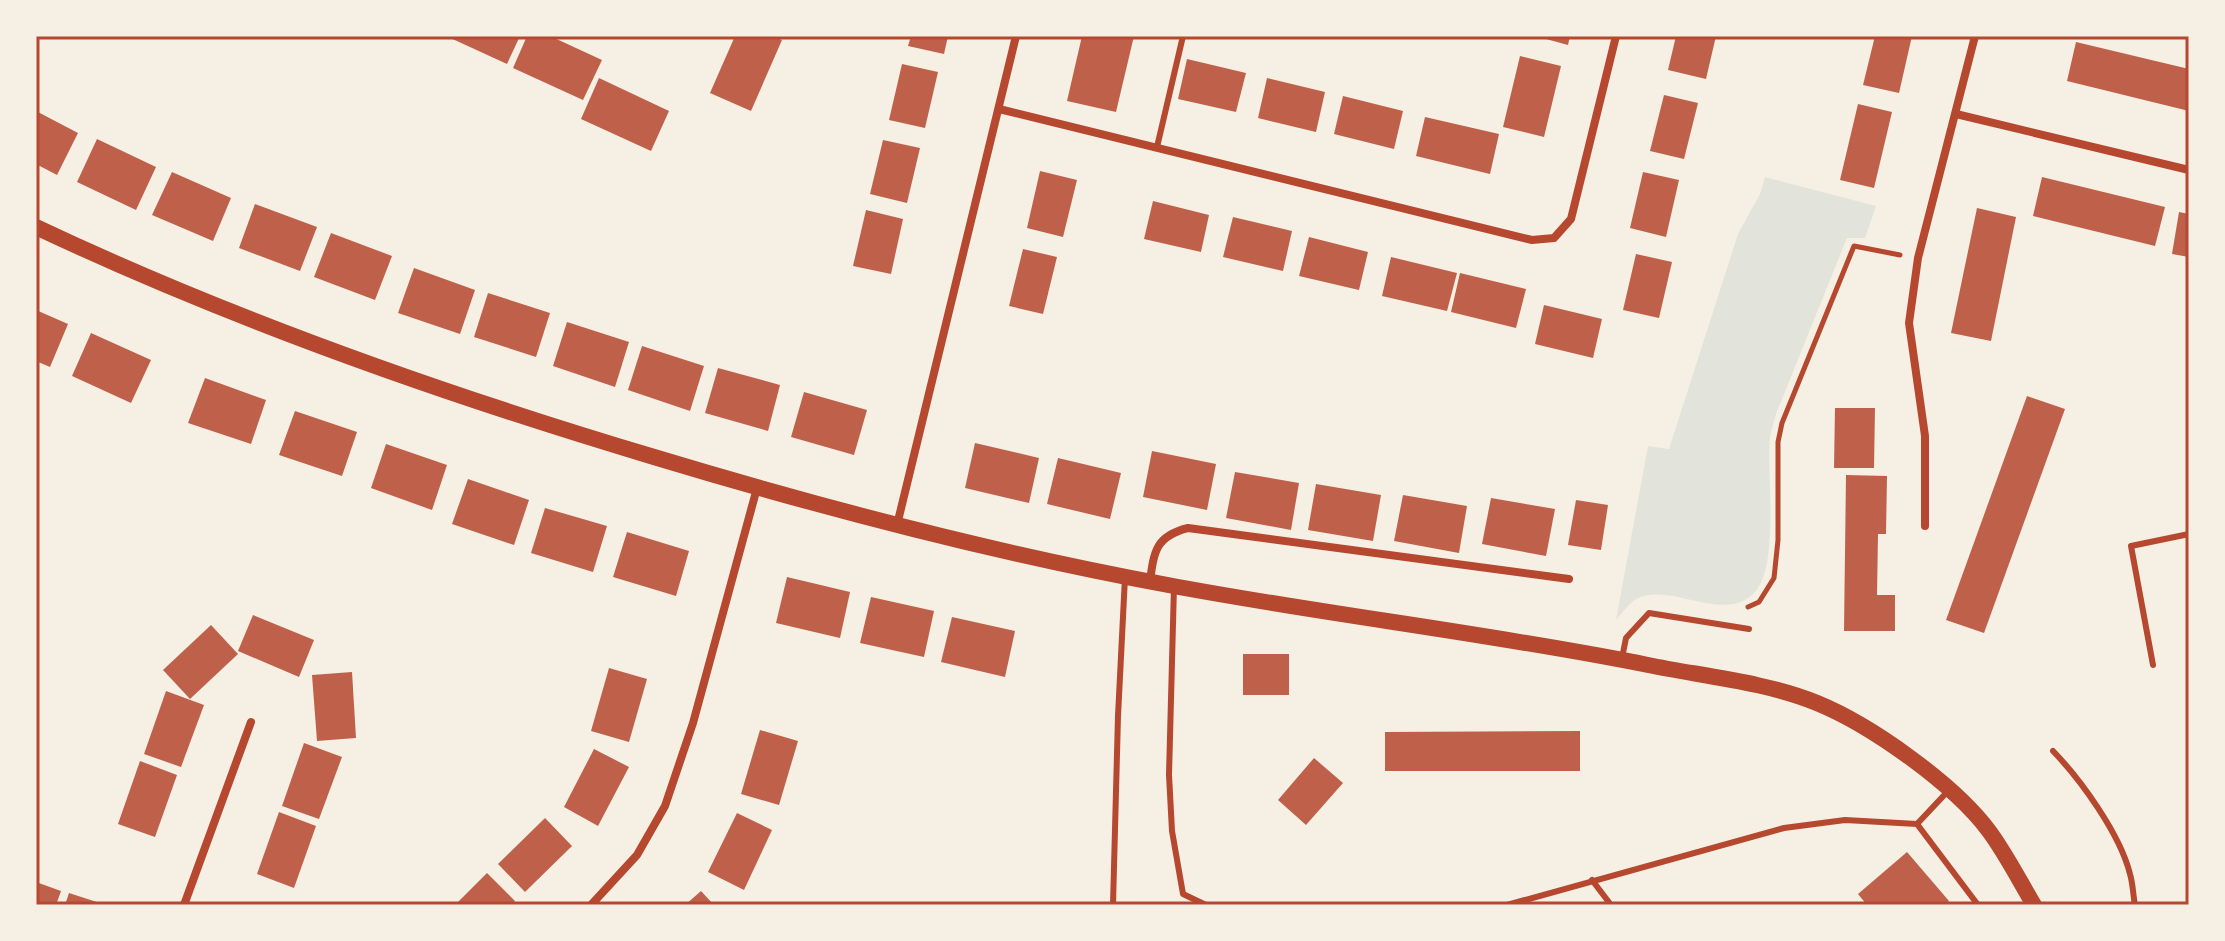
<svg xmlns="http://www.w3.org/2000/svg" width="2225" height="941" viewBox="0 0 2225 941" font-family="'DM Sans',sans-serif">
<rect width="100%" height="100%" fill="#f6efe4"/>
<path fill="#e2e4dc" d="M1765 177 1876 206 1865 238H1847L1776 414C1774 422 1771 430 1770 438 1766 474 1781 570 1752 595 1722 622 1671 583 1638 598 1630 602 1622 613 1616 620L1648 446 1669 449 1738 234 1760 194Z"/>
<g fill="#bf614a">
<path d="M446 36H520L507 64Z"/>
<path d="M527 36H550L602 60 583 100 513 68Z"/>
<path d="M735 36H772L782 40 751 111 710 93Z"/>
<path d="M911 36H948L944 54 908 46Z"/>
<path d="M1082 36H1134L1116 112 1067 101Z"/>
<path d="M1535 36H1570L1568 45Z"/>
<path d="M1676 36H1716L1706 79 1668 70Z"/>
<path d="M1875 36H1912L1899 93 1863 85Z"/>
<path d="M2076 42 2189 69V111L2067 81Z"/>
<path d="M1520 56 1561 66 1544 137 1503 127Z"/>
<path d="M1187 59 1246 73 1236 112 1178 99Z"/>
<path d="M902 64 938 72 925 128 889 120Z"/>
<path d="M599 78 669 111 651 151 581 119Z"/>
<path d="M1267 78 1325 92 1316 132 1258 118Z"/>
<path d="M1664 95 1698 103 1684 159 1650 151Z"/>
<path d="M1343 96 1403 111 1394 149 1334 134Z"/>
<path d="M1858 104 1892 112 1874 188 1840 180Z"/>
<path d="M36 111 78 133 57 175 36 164Z"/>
<path d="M1425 117 1499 134 1490 174 1416 156Z"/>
<path d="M97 139 156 167 136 210 77 182Z"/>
<path d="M883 140 920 148 907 203 870 194Z"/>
<path d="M1040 171 1077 180 1063 237 1027 228Z"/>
<path d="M172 172 231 198 213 241 152 215Z"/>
<path d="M1643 172 1679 180 1666 237 1630 228Z"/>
<path d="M2042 177 2165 207 2155 246 2033 216Z"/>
<path d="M1153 201 1209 215 1201 252 1144 239Z"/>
<path d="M255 204 317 227 300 271 239 248Z"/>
<path d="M1977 208 2016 217 1991 341 1951 333Z"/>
<path d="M866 210 903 219 891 274 853 266Z"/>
<path d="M2179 212 2189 214V257L2172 254Z"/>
<path d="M1233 217 1292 231 1283 271 1223 257Z"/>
<path d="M331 233 392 256 375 300 314 277Z"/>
<path d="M1309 237 1368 252 1359 290 1299 276Z"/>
<path d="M1023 249 1057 257 1043 314 1009 306Z"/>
<path d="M1636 254 1672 262 1659 318 1623 310Z"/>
<path d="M1391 257 1457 273 1447 311 1382 296Z"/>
<path d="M414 268 475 290 460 334 398 313Z"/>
<path d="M1460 273 1526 289 1516 328 1451 312Z"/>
<path d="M488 293 550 313 536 357 474 337Z"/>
<path d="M1544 305 1602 319 1593 358 1535 344Z"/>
<path d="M36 310 68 324 50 367 36 361Z"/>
<path d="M567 322 629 342 615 387 553 366Z"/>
<path d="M91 333 151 360 131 403 72 376Z"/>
<path d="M642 346 704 366 690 411 628 390Z"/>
<path d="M718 368 780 385 768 431 705 413Z"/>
<path d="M205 378 266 400 251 444 188 423Z"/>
<path d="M804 392 867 410 854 455 791 437Z"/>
<path d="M2027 396 2065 409 1984 633 1946 620Z"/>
<path d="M1835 408H1875L1874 468H1834Z"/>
<path d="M295 411 357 432 342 476 279 455Z"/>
<path d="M975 443 1039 458 1029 503 965 488Z"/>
<path d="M386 444 447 465 432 510 371 488Z"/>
<path d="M1152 451 1216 464 1207 510 1143 497Z"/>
<path d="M1058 458 1121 473 1110 519 1047 504Z"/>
<path d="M1235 472 1299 483 1291 530 1226 518Z"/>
<path d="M1846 475 1887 476 1886 534H1878L1877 595H1895V631H1844Z"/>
<path d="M468 479 529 500 514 545 452 524Z"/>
<path d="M1316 484 1381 495 1373 541 1308 530Z"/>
<path d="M1403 495 1467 506 1459 553 1394 541Z"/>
<path d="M1491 498 1555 509 1546 556 1482 544Z"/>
<path d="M1576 500 1608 505 1601 550 1568 545Z"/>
<path d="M545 508 607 526 593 572 531 553Z"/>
<path d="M627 532 689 551 676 596 613 577Z"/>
<path d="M787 577 850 592 840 638 776 623Z"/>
<path d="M871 597 934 611 924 657 860 643Z"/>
<path d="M253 615 314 640 299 677 238 651Z"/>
<path d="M952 617 1015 631 1005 677 941 662Z"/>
<path d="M211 625 238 654 190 699 163 670Z"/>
<rect x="1243" y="654" width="46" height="41"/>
<path d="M609 668 647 679 629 742 591 731Z"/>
<path d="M352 672 356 738 317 741 312 675Z"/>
<path d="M166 691 204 705 181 767 144 754Z"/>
<path d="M760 730 798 741 779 805 741 794Z"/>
<path d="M1580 731V771H1385V732Z"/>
<path d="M304 743 342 757 319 819 282 806Z"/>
<path d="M594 749 629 767 598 826 564 807Z"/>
<path d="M1314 758 1343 783 1306 825 1278 800Z"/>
<path d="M140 761 177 775 155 837 118 824Z"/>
<path d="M279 812 316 826 294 888 257 874Z"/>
<path d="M737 813 772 830 744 890 708 872Z"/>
<path d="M545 818 572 846 525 892 498 864Z"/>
<path d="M1907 852 1949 901 1945 905H1867L1858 894Z"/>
<path d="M487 873 515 901 511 905H455Z"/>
<path d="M36 882 61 891 56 905H36Z"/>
<path d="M701 891 714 905H685Z"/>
<path d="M69 893 103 904V905H65Z"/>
</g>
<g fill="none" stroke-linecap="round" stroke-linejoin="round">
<path stroke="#b5482f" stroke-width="5" d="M1748 607 1759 602 1774 578 1778 540V442L1782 423 1854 246 1900 255"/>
<g stroke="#b5482f" stroke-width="6">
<path d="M1157 147 1183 36"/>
<path d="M1174 586 1169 775 1172 831 1183 894 1206 905"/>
<path d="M1622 658 1626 638 1649 613 1749 629"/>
<path d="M2153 665 2131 546 2189 534"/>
<path d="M2053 751C2081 780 2120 834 2130 874 2133 884 2133 895 2135 905"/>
<path d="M1917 824 1978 905"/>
<path d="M1592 880 1611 905"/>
<path d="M1113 905 1118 716 1125 577"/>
<path d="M1507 905 1784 828 1845 820 1917 824 1949 790"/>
</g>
<g stroke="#b5482f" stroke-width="8">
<path d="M999 109 1532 240 1554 238 1571 219 1616 36"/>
<path d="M1956 114 2189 170"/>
<path d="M897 525 1016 36"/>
<path d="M1925 526V436L1909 323 1918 258 1975 36"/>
<path d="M1150 581C1154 551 1156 536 1188 528L1569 579"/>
<path d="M184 905 251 722"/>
<path d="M591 905 637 855 665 806 693 723 757 488"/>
</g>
<path stroke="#b5482f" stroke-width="16" d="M36 227C235 321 443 394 654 457 823 508 994 553 1168 585 1327 615 1489 633 1648 665 1702 676 1766 682 1817 703 1871 725 1954 784 1989 831 2006 854 2019 880 2034 905"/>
</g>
<rect width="2225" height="941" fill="none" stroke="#f6efe4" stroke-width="76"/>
<rect x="38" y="38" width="2149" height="865" fill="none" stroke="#b5482f" stroke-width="3"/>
</svg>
